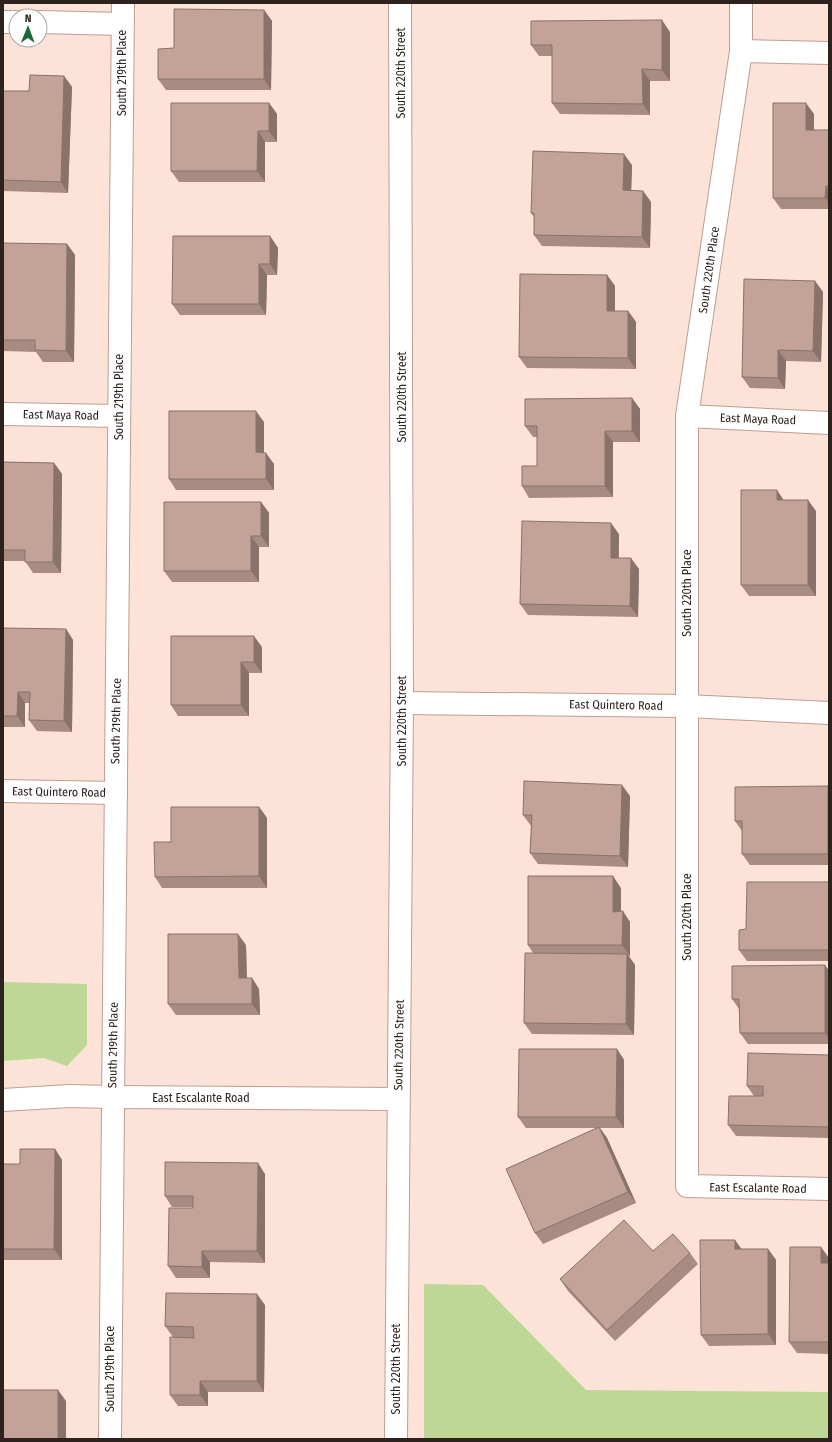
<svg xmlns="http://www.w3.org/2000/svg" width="832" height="1442" viewBox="0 0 832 1442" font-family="'Fira Sans Condensed',sans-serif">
<rect width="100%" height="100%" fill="#fde2d8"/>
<g fill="#bdd796">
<path d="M3 982 87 984V1045L67 1066 44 1058 3 1061Z"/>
<path d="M424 1284 483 1285 586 1390 829 1392V1439H424Z"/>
</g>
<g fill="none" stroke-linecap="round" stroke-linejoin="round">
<defs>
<g id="street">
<path d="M741 3V51L687 416V1186L829 1189"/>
<path d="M3 22H16"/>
<path d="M40 22 122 24"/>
<path d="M741 51 829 53"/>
<path d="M3 414 119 416"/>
<path d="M687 416 829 423"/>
<path d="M402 703 687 706 829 713"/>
<path d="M3 791 116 793"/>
<path d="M3 1100 69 1096 112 1097 398 1099"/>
<path d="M110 1439 123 3"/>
<path d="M396 1439 402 703 400 3"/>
</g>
</defs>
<use href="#street" stroke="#bd9e92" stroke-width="24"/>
<use href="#street" stroke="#fff" stroke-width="22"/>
</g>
<g fill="#a88c82">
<path d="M264 10 272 21 271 90H166L158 79Z"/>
<path d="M670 32V81H650V115L560 114 552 103V56H539L531 45Z"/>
<path d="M64 76 72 87 68 193 3 191V91H29Z"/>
<path d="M269 103 277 114V142H265V182H179L171 171Z"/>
<path d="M814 114V130H829V209H781L773 198Z"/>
<path d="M632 165 631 190 643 191 651 202 650 248 542 246 534 235V217L531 213Z"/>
<path d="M270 236 278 248 277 275H267L266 315H180L172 304Z"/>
<path d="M3 243 67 244 75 255 74 362H43L36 352 3 351Z"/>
<path d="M607 275 615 286V311H628L636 322V369L527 368 519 357Z"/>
<path d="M815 281 823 292 821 362 786 361 785 389 750 388 742 377Z"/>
<path d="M632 398 640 409V442H613V497L529 498 522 486 537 466V437H533L525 426Z"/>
<path d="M264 422V453L274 464V490H176L169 479Z"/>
<path d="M3 462 54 463 62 474 61 573H33L25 561H3Z"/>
<path d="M783 500 816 511V596H749L741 585Z"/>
<path d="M261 502 269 513V547H259V582H172L164 571Z"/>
<path d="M619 534V558L639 569 638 617 528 615 520 604Z"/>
<path d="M3 628 66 629 73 640 72 732 37 731 29 720V703H25V727H3Z"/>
<path d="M262 647V673H249V716H178L171 705Z"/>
<path d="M829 788V865H750L742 854V831L735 821Z"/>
<path d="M630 796 628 867 538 864 530 853 531 826 523 815Z"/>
<path d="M259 807 267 818V888H162L155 877 171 842Z"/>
<path d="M829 882V961H747L739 950Z"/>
<path d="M621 888V911L630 922V956H629L635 965 634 1035 532 1034 524 1023 533 953 528 945Z"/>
<path d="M246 945 247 978H252L259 989 260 1015H176L168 1004Z"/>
<path d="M825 965 829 971V1044H748L740 1033 739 1009 732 999Z"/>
<path d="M617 1049 624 1060V1128H600L607 1138 636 1203 543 1244 535 1233 596 1128H526L518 1117Z"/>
<path d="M829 1055V1138L736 1136 728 1125 754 1096 747 1086Z"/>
<path d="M55 1149 62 1160V1260H3V1164H20Z"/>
<path d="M265 1174V1263L210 1262V1278H176L168 1266 193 1207H172L165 1196Z"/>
<path d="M741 1249H768L776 1260V1345L709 1346 701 1335Z"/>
<path d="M653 1251 690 1253 698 1264 615 1341 568 1291 560 1279Z"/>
<path d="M829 1258V1354L797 1353 789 1342Z"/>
<path d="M265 1305 264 1392H208V1406H178L170 1395 173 1337 165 1326Z"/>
</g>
<g fill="#88726a">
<path d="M264 10 272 21 271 90 264 79Z"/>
<path d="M662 20 670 32V81L662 70Z"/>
<path d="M642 69 650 81V115L643 104Z"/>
<path d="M64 76 72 87 68 193 61 182Z"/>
<path d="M269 103 277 114V142L269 131Z"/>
<path d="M806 103 814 114V141L806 130Z"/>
<path d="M258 131 265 142V182L257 171Z"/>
<path d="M624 154 632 165 631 201 623 190Z"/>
<path d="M826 186 829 191V203L825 198Z"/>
<path d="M643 191 651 202 650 248 642 237Z"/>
<path d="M270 236 278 248 277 275 270 264Z"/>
<path d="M67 244 75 255 74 362 66 351Z"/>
<path d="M259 264 267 275 266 315 259 304Z"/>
<path d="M607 275 615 286V322L607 311Z"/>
<path d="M815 281 823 292 821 362 813 351Z"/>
<path d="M628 311 636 322V369L628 358Z"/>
<path d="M778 350 786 361 785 389 778 378Z"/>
<path d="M632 398 640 409V442L632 431Z"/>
<path d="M256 411 264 422V464L256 452Z"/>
<path d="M605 431 613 442V497L605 486Z"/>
<path d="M266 453 274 464V490L266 479Z"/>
<path d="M54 463 62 474 61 573 53 562Z"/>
<path d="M777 490 785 502 777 500Z"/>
<path d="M808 500 816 511V596L808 585Z"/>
<path d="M261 502 269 513V547L261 536Z"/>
<path d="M611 523 619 534 618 569 611 558Z"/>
<path d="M251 536 259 547V582L251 571Z"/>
<path d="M631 558 639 569 638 617 630 606Z"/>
<path d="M66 629 73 640 72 732 64 721Z"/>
<path d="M254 636 262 647V673L254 662Z"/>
<path d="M241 662 249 673V716L241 705Z"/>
<path d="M18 692 25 703V727L17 716Z"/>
<path d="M622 785 630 796 628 867 620 856Z"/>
<path d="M828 786 829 788V855L828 854Z"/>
<path d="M259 807 267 818V888L259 876Z"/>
<path d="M613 876 621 888V923L613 912Z"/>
<path d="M623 911 630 922V956L622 945Z"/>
<path d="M238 934 246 945 247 989 239 978Z"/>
<path d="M627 954 635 965 634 1035 626 1024Z"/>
<path d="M825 965 829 971V1038L825 1033Z"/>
<path d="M252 978 259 989 260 1015 252 1004Z"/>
<path d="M617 1049 624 1060V1128L616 1117Z"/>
<path d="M599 1127 607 1138 636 1203 628 1192Z"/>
<path d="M55 1149 62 1160V1260L54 1249Z"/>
<path d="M258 1163 265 1174V1263L257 1251Z"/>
<path d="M735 1240 743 1251 735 1249Z"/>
<path d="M821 1247 829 1258V1274L821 1263Z"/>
<path d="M768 1249 776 1260V1345L768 1334Z"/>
<path d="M202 1251 210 1262V1278L202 1267Z"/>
<path d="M257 1294 265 1305 264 1392 257 1381Z"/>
<path d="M200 1381 208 1392V1406L200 1395Z"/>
<path d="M58 1390 66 1401V1439H58Z"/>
</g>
<g fill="#c3a397" stroke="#88726a">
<path d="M174 9 264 10V79H158V49L174 48Z"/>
<path d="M662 20V70L642 69 643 104 552 103V45H531V21Z"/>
<path d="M30 75 64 76 61 182 3 180V91H29Z"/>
<path d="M171 103H269V131H258L257 171H171Z"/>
<path d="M773 103H806V130H829V186H826L825 198H773Z"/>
<path d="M533 151 624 154 623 190 643 191 642 237 534 235V213H531Z"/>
<path d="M173 236H270V264H259V304H172Z"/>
<path d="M3 243 67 244 66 351 35 350V340H3Z"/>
<path d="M520 274 607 275V311H628V358L519 357Z"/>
<path d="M744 279 815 281 813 351 778 350V378L742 377Z"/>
<path d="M632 398V431H605V486H522V466H537V426H525V399Z"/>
<path d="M169 411H256V452L266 453V479H169Z"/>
<path d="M3 462 54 463 53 562H25V550H3Z"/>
<path d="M741 490H777V500H808V585H741Z"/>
<path d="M164 502H261V536H251V571H164Z"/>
<path d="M522 521 611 523V558H631L630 606 520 604Z"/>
<path d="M3 628 66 629 64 721 29 720 30 692H18L17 716H3Z"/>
<path d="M171 636H254V662H241V705H171Z"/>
<path d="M524 781 622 785 620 856 530 853 532 815H523Z"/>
<path d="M828 786V854H742V821H735V787Z"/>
<path d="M171 807H259V876L155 877 154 842H171Z"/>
<path d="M528 876H613V912L623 911 622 945H528Z"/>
<path d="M747 882H829V950H739V930L746 929Z"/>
<path d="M168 934H238L239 978H252V1004H168Z"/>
<path d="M525 953 627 954 626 1024 524 1023Z"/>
<path d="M825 965V1033H740L739 999H732V966Z"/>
<path d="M519 1049H617L616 1117H518Z"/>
<path d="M748 1053 829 1055V1127L728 1125 729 1096H763V1086H747Z"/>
<path d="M599 1127 628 1192 535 1233 506 1169Z"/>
<path d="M20 1149H55L54 1249H3V1164H20Z"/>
<path d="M165 1162 258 1163 257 1251H202V1267L168 1266 169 1208H193V1196H165Z"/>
<path d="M624 1220 653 1251 673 1234 690 1253 607 1330 560 1279Z"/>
<path d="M700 1240H735V1249H768V1334L701 1335Z"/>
<path d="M790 1247H821V1263H829V1342H789Z"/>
<path d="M166 1293 257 1294V1381H200V1395H170V1337L194 1338 193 1327 165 1326Z"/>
<rect x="3" y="1390" width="55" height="49"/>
</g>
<g text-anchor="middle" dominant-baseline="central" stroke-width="3" stroke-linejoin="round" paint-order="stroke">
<g font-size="12" fill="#2e221e" stroke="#fff">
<text transform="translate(122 73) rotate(-90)">South 219th Place</text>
<text transform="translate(401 73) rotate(-90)">South 220th Street</text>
<text transform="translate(709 270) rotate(-82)">South 220th Place</text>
<text transform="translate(119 397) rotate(-90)">South 219th Place</text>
<text transform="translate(402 397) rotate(-90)">South 220th Street</text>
<text transform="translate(61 415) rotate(1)">East Maya Road</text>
<text transform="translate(758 419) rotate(2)">East Maya Road</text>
<text transform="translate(687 593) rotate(-90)">South 220th Place</text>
<text transform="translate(616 705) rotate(1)">East Quintero Road</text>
<text transform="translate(116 721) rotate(-89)">South 219th Place</text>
<text transform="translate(402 721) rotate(-90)">South 220th Street</text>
<text transform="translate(59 792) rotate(1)">East Quintero Road</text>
<text transform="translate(687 917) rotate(-90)">South 220th Place</text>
<text transform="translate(113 1045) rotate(-89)">South 219th Place</text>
<text transform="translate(399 1045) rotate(-89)">South 220th Street</text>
<text x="201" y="1098">East Escalante Road</text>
<text transform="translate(758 1188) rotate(1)">East Escalante Road</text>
<text transform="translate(110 1369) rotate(-90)">South 219th Place</text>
<text transform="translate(396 1369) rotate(-90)">South 220th Street</text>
</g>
</g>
<rect width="832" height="1442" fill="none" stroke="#2e221e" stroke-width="8"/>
<g transform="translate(28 28) rotate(1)"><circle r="19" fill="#ffffff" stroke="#aba7a5"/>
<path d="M0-3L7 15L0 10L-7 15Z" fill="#1d6836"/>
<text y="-6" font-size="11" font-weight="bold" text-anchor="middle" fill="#2e221e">N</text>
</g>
</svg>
